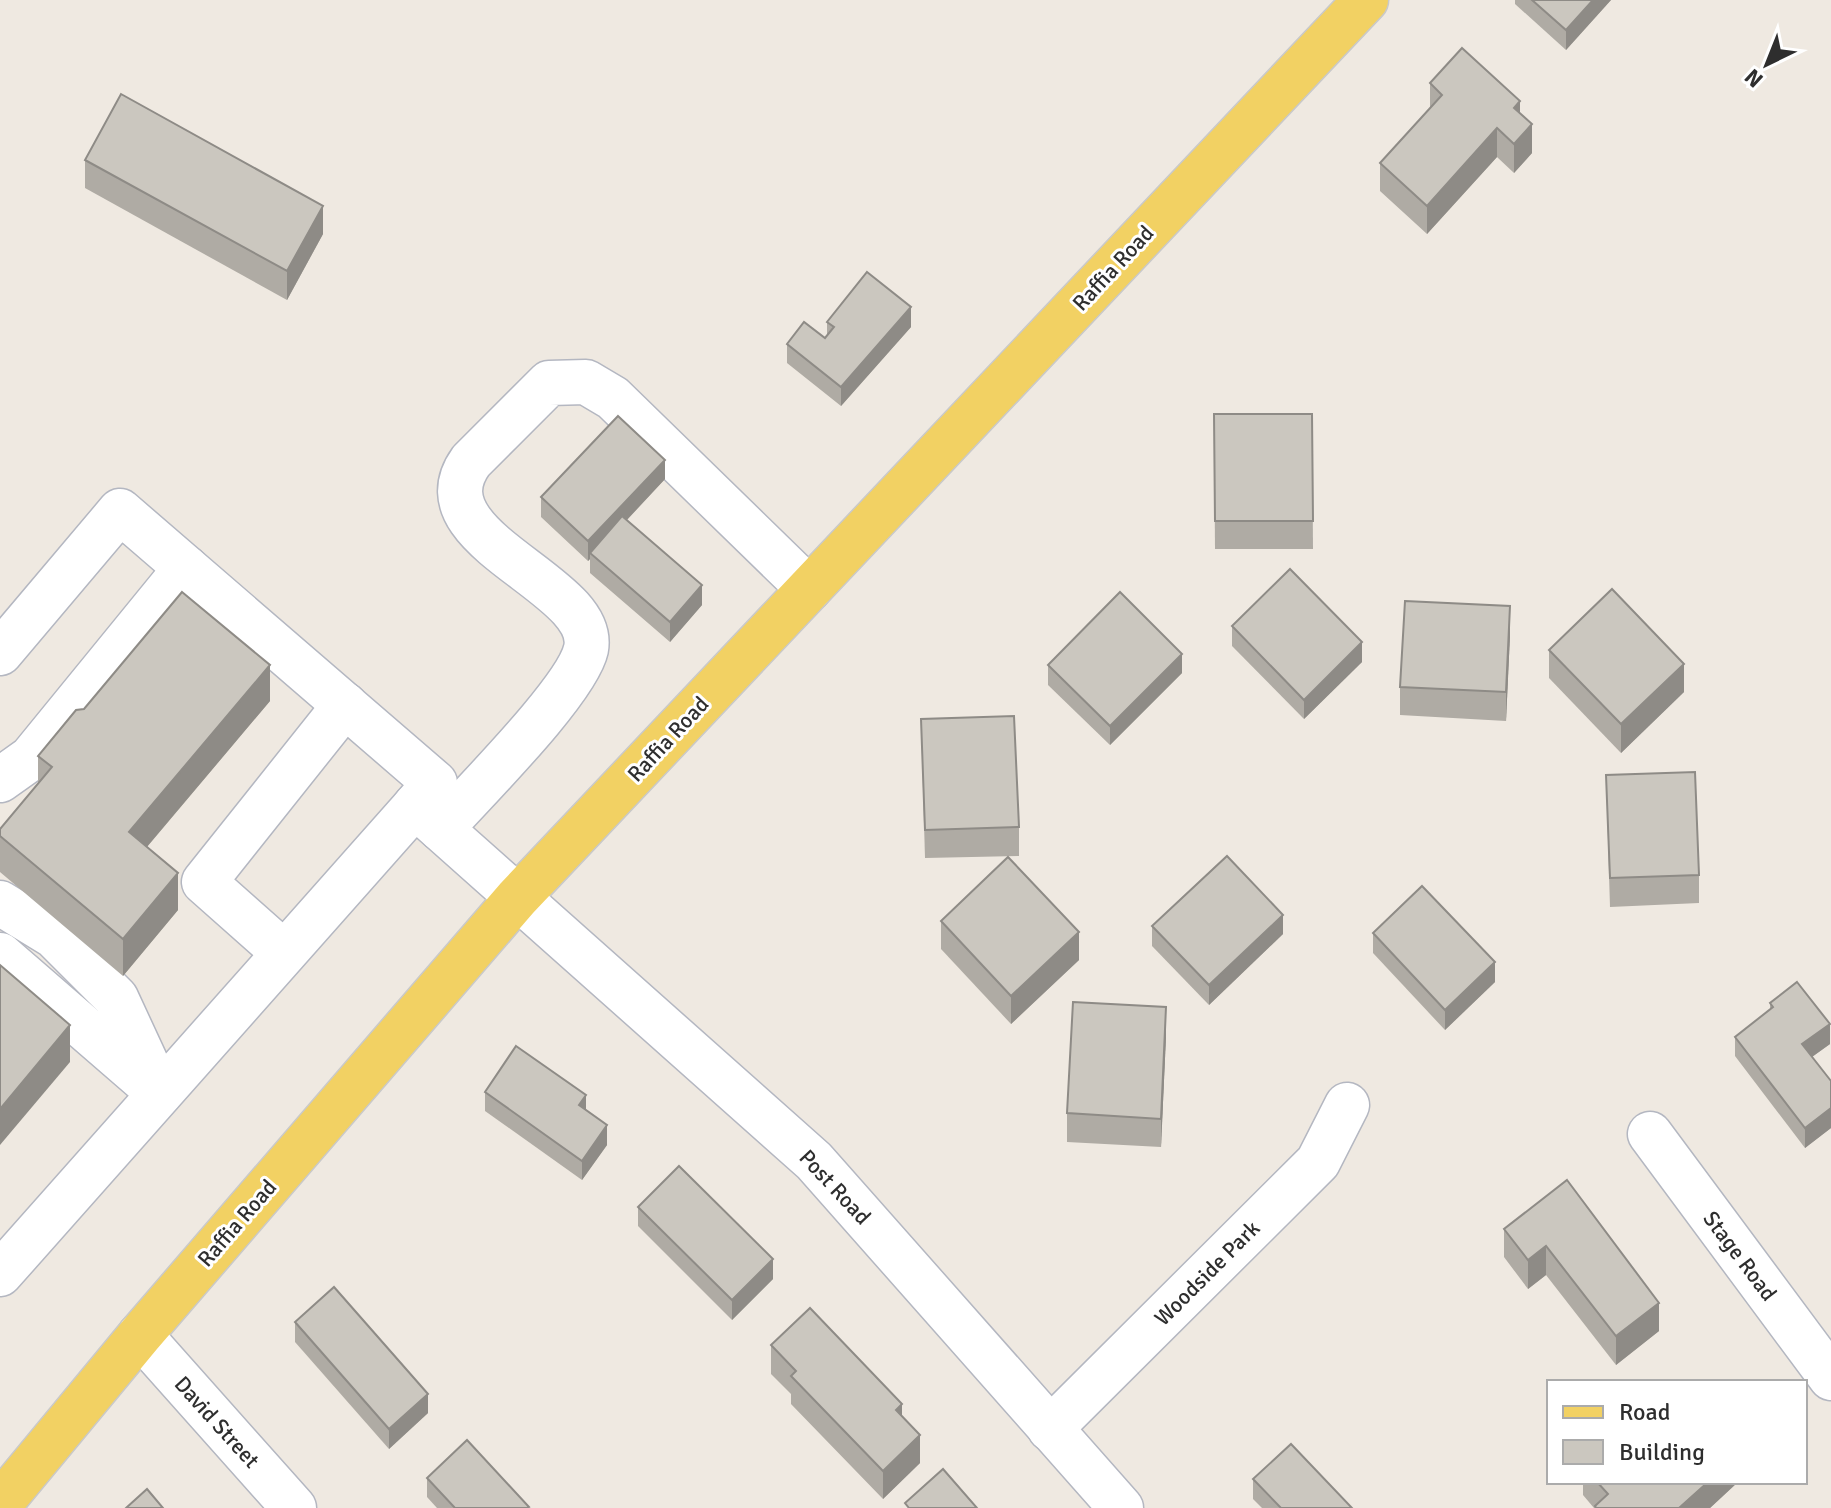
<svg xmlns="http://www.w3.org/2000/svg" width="1831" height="1508" viewBox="0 0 1831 1508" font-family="Signika,sans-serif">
<rect width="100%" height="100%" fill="#efe9e1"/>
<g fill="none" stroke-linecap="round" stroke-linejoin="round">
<defs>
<g id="minor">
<path d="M0 653 120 511 435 783 415 806"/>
<path d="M0 780 31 758 186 568"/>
<path d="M441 829C474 792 577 690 586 649 599 583 414 540 471 461L549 383 586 382 613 398 809 589"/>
<path d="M0 903 54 936 116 998 160 1093"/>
<path d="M284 953 204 882 345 705"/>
<path d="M0 955 149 1084"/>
<path d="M1650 1134 1831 1378"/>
<path d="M0 1274 415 806 814 1161 1121 1508"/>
<path d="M140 1335 294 1508"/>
<path d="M1050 1429 1318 1162 1347 1105"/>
</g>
<path id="major" d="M0 1504 140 1335 517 898 1366 0"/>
</defs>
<use href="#minor" stroke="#b4b7c1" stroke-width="47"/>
<use href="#major" stroke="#c9c9c9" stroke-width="47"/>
<use href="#minor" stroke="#fff" stroke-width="44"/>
<use href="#major" stroke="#f2d163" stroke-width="44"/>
</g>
<g fill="#afaba4">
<path d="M1515 0H1611L1566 50 1515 4Z"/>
<path d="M1430 83 1520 114 1532 153 1514 173 1497 157 1427 234 1380 191V163L1430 108Z"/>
<path d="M85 160 323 234 287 300 85 188Z"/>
<path d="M827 322 911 327 841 406 787 363V344L825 338 827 336Z"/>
<path d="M1214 414H1312L1313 549H1215Z"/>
<path d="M665 479 627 520 702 605 670 642 590 573V559L588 561 541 517V497Z"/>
<path d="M1232 626 1362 662 1304 719 1232 646Z"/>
<path d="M1510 635 1506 721 1400 715V687Z"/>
<path d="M1549 650 1684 692 1621 753 1549 678Z"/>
<path d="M1048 665 1182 673 1110 745 1048 685Z"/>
<path d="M270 701 147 847 178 910 123 976 0 872V829L38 783V756Z"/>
<path d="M921 719 1019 827V856L925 858Z"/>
<path d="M1606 775 1699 875V903L1610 907Z"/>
<path d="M941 921 1079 960 1011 1024 941 949Z"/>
<path d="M1152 926 1283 934 1209 1005 1152 946Z"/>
<path d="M1373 933 1495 982 1445 1030 1373 953Z"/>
<path d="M1770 1003 1830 1044 1812 1057 1831 1081V1128L1805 1148 1735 1056V1037L1770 1010Z"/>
<path d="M1166 1036 1161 1147 1067 1142V1113Z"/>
<path d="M485 1092 586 1110 607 1145 582 1180 485 1111Z"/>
<path d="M1567 1180 1659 1331 1616 1365 1546 1275 1528 1289 1504 1257V1229Z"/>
<path d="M638 1207 773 1279 732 1320 638 1226Z"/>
<path d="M295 1322 428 1413 389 1449 295 1342Z"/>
<path d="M771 1345 902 1416 920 1463 883 1499 791 1404V1394L771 1374Z"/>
<path d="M427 1478 529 1508H437L427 1497Z"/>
<path d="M1253 1479 1352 1508H1262L1253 1499Z"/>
<path d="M1583 1482H1738L1710 1508H1594L1583 1495Z"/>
</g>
<g fill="#8e8b86">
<path d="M1593 0H1611L1566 50V30Z"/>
<path d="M1520 101V130L1514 108Z"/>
<path d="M1532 124V153L1514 173V144Z"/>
<path d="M1497 128V157L1427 234V206Z"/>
<path d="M323 206V234L287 300V271Z"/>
<path d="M911 307V327L841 406V387Z"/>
<path d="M665 460V479L593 556 590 553V559L588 561V541Z"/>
<path d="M702 585V605L670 642V622Z"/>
<path d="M1510 606V635L1506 721V692Z"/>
<path d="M1362 642V662L1304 719V700Z"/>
<path d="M1182 654V673L1110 745V726Z"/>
<path d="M1684 664V692L1621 753V724Z"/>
<path d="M270 665V701L129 868V832Z"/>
<path d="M178 873V910L123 976V939Z"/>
<path d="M1283 915V934L1209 1005V985Z"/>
<path d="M1079 932V960L1011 1024V996Z"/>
<path d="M1495 962V982L1445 1030V1010Z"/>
<path d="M1166 1007V1036L1161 1147V1119Z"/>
<path d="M1830 1024V1044L1802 1064V1044Z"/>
<path d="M70 1025V1062L0 1145V1109Z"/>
<path d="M586 1095V1115L579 1105Z"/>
<path d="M1831 1108V1128L1805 1148V1128Z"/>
<path d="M607 1125V1145L582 1180V1161Z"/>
<path d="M1546 1246V1275L1528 1289V1260Z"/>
<path d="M773 1259V1279L732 1320V1300Z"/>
<path d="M1659 1303V1331L1616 1365V1336Z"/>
<path d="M428 1394V1413L389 1449V1429Z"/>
<path d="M902 1404V1432L896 1410Z"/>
<path d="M920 1435V1463L883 1499V1471Z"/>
<path d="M1708 1482H1738L1710 1508H1679Z"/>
</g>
<g fill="#cbc7bf" stroke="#8e8b86" stroke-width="2">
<path d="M1532 0H1593L1566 30Z"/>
<path d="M1462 48 1520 101 1514 108 1532 124 1514 144 1497 128 1427 206 1380 163 1442 95 1430 83Z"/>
<path d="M121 94 323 206 287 271 85 160Z"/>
<path d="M867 272 911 307 841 387 787 344 804 322 825 338 834 327 827 322Z"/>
<path d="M1214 414H1312L1313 521H1215Z"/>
<path d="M618 416 665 460 588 541 541 497Z"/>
<path d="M622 516 702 585 670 622 590 553Z"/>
<path d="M1290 569 1362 642 1304 700 1232 626Z"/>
<path d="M1612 589 1684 664 1621 724 1549 650Z"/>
<path d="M182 592 270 665 129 832 178 873 123 939 0 836V829L52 767 38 756 76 710 84 709Z"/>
<path d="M1120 592 1182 654 1110 726 1048 665Z"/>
<path d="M1405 601 1510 606 1506 692 1400 687Z"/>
<path d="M1014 716 1019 827 925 830 921 719Z"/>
<path d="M1695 772 1699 875 1610 878 1606 775Z"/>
<path d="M1227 856 1283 915 1209 985 1152 926Z"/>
<path d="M1008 857 1079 932 1011 996 941 921Z"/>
<path d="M1422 886 1495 962 1445 1010 1373 933Z"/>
<path d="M0 965 70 1025 0 1109Z"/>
<path d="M1797 982 1830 1024 1802 1044 1831 1081V1108L1805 1128 1735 1037 1773 1007 1770 1003Z"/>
<path d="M1073 1002 1166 1007 1161 1119 1067 1113Z"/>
<path d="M516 1046 586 1095 579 1105 607 1125 582 1161 485 1092Z"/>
<path d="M679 1166 773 1259 732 1300 638 1207Z"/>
<path d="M1567 1180 1659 1303 1616 1336 1546 1246 1528 1260 1504 1229Z"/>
<path d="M334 1287 428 1394 389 1429 295 1322Z"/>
<path d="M810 1308 902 1404 896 1410 920 1435 883 1471 791 1376 796 1371 771 1345Z"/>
<path d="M467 1440 529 1507 527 1508H455L427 1478Z"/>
<path d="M1291 1444 1352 1508H1281L1253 1479Z"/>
<path d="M943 1469 977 1508H909L905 1503Z"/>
<path d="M1597 1482H1708L1679 1508H1596L1595 1506 1608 1494Z"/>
<path d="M147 1489 163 1508H126Z"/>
</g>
<g text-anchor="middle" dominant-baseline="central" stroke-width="6" stroke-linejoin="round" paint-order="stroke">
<g font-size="22" fill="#2e2e2e" stroke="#fff">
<text transform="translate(1113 268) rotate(-47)">Raffia Road</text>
<text transform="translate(668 739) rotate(-47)">Raffia Road</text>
<text transform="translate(835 1187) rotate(47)">Post Road</text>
<text transform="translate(237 1223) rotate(-49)">Raffia Road</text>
<text transform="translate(1740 1256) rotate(53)">Stage Road</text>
<text transform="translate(1207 1273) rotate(-45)">Woodside Park</text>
<text transform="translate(217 1422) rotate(48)">David Street</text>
</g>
</g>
<rect x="1547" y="1380" width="260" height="104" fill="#ffffff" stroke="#ababab" stroke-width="2"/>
<rect x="1563" y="1406" width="40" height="12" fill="#f2d163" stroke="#ababab" stroke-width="2"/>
<text x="1619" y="1420" font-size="24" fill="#2e2e2e">Road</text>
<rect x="1563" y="1440" width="40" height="24" fill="#cbc7bf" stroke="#ababab" stroke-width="2"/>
<text x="1619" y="1460" font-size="24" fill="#2e2e2e">Building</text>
<g transform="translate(1767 64) rotate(223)" stroke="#ffffff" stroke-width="6" paint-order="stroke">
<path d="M0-6L14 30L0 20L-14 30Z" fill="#2e2e2e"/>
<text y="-12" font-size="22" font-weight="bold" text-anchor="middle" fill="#2e2e2e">N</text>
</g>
</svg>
